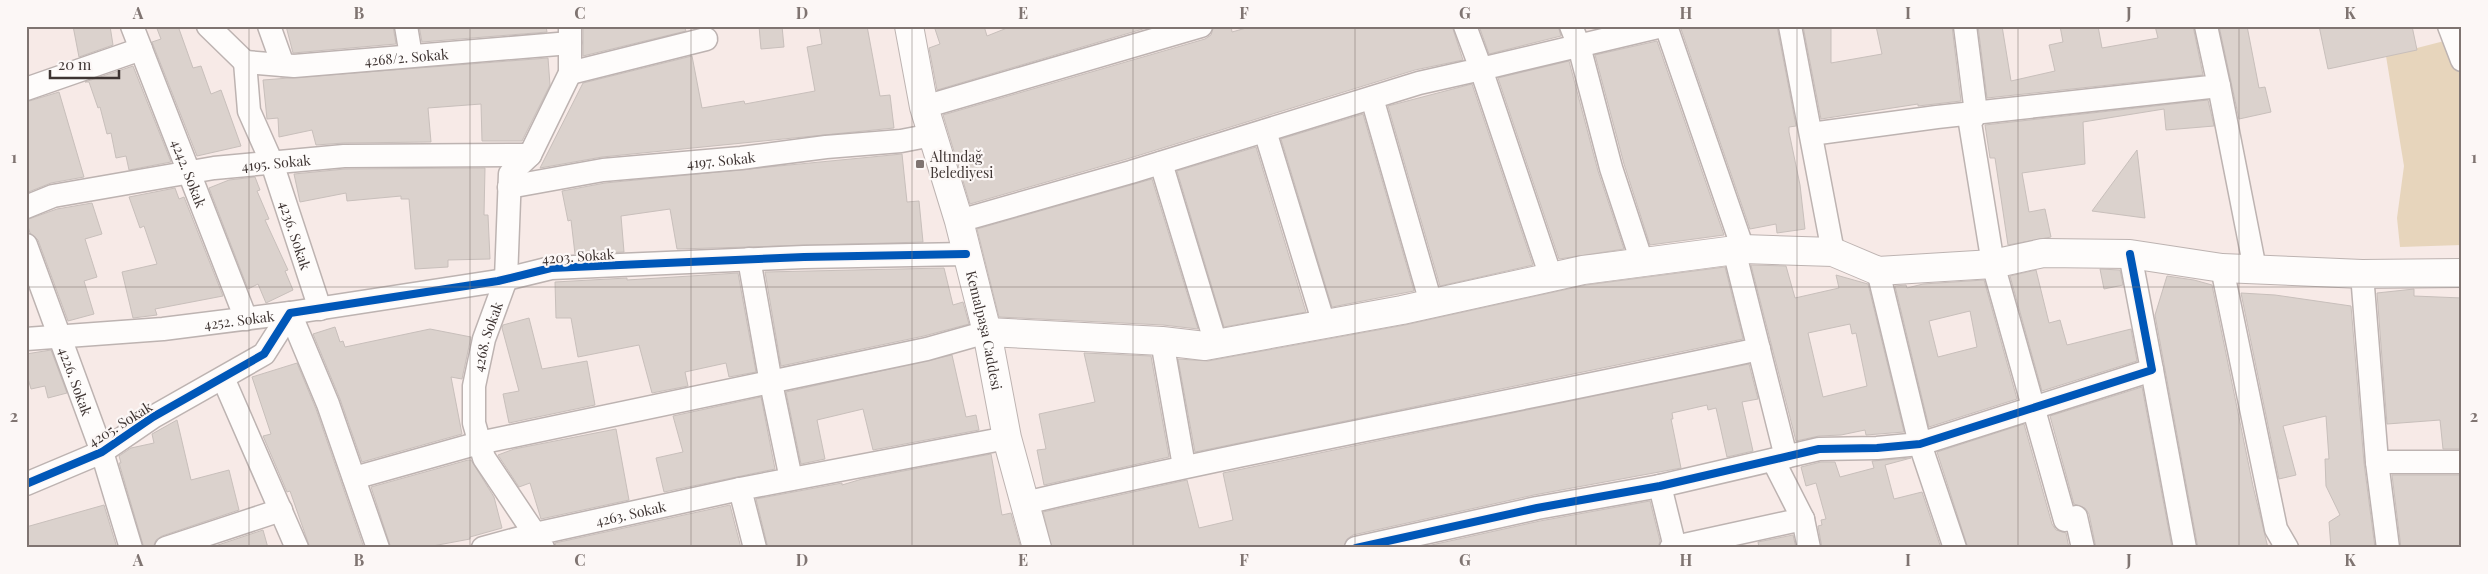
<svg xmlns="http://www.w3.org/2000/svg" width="2488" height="574" viewBox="0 0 2488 574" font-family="'Playfair Display',serif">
<rect width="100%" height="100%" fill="#f7eae7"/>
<path fill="#e7d5bc" d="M2448 40 2462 81V245L2400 247 2397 218 2404 166 2386 56Z"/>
<g fill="#dbd2cd" stroke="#c8bfbb" fill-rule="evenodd">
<path d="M73 26H110L113 45 79 57Z"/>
<path d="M156 26H178L193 68 201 66 211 94 221 90 241 146 197 156 152 42 161 39Z"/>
<path d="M286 26H393L396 44 293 53Z"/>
<path d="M419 26H546L547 32 422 42Z"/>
<path d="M583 26H684L686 31 583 56Z"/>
<path d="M759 26H782L784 47 761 49Z"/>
<path d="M819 26H867L880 96 890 95 894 128 602 157 540 168 583 83 692 56 702 108 744 101 745 104 815 91 807 47 822 44Z"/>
<path d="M934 26H984L987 36 1012 26H1153L937 90 929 48 940 44Z"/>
<path d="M1214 26H1231L1232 32 1253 26H1452L1463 60 1415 70 1127 159 970 204 943 115 1205 39 1211 35Z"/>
<path d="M1479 26H1558L1561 36 1489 54Z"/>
<path d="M1680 26H1777L1796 126 1789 127V132L1800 185 1805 229 1777 233 1776 224 1750 229Z"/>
<path d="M1803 26H1831V63L1882 54 1876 26H1952L1961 101 1918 106V104L1821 119Z"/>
<path d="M1978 26H2002L2011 81 2055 71 2049 45 2063 42 2060 26H2098L2102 48 2158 38 2155 26H2193L2203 75 1987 98Z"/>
<path d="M2219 26H2247L2259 88 2265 87 2271 112 2239 119Z"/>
<path d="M2319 26H2412L2417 50 2328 69Z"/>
<path d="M1657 41 1724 235 1650 245 1624 164 1595 55Z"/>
<path d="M548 58 550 85 522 141H482L481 104 428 108 431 142 344 143 316 145 312 130 279 137 278 118 267 119 263 80Z"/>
<path d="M1569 61 1598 171 1624 249 1559 259 1498 78Z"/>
<path d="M133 66 171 162 129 170 126 156 116 158 111 133 107 134 100 107 98 108 89 82H85Z"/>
<path d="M1472 84 1533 265 1440 286 1388 106Z"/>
<path d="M59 92 84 177 51 183 26 193V102Z"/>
<path d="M2208 100 2214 126 2166 130 2164 109 2083 122 2085 164 2022 173 2029 212 2045 209 2051 237 2008 245 1995 158H1990L1985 125Z"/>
<path d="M1363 114 1414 291 1332 307 1281 139Z"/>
<path d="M1256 147 1306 312 1224 327 1177 171Z"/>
<path d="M2137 150 2145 218 2092 211Z"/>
<path d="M902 154 907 202 919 201 923 242 677 249 670 209 621 216 624 252 575 254 571 220 568 221 562 191 605 183Z"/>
<path d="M485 168 484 215H488L490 259 448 260V267L415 269 409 199H401V196L347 201 346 193 300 202 294 174 345 169Z"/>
<path d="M255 177 260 190 257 191 269 219 265 220 288 270 285 271 293 290 266 303 258 284 248 289 209 188 229 180Z"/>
<path d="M1152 179 1198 329 1163 325 999 317 977 229Z"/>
<path d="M175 188 179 199 184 197 223 296 155 309 157 315 133 318 122 272 157 264 144 226 140 228 129 197Z"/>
<path d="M92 203 102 234 85 239 97 277 84 281 94 314 68 321 38 240 30 233 26 220 57 209Z"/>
<path d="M1751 265 1786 266 1795 298 1839 288 1836 275 1868 284 1904 432 1866 435 1865 430 1841 435 1819 436 1796 441ZM1850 324 1852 334 1856 333 1867 386 1823 397 1808 333Z"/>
<path d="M1725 267 1743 339 1195 452 1178 359 1208 361 1405 325 1586 285Z"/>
<path d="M944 268 953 305 963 302 969 324 924 336 781 366 765 272Z"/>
<path d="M2100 269 2120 270 2123 285 2104 289Z"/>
<path d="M2036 270 2049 323 2060 320 2067 345 2131 329 2137 361 2042 391 2010 276Z"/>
<path d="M738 273 756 372 729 377 726 363 685 372 688 386 652 393 639 345 578 357 571 318H556L555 282 627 278V280Z"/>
<path d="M2167 276 2194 280 2212 285 2253 486 2268 548H2198L2155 315Z"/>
<path d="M1984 280 2017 399 1929 427 1895 286 1906 285 1907 288 1923 284ZM1970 311 1977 347 1938 357 1929 321Z"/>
<path d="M2414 289V296L2462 298V449H2443L2440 420 2387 424 2377 293Z"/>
<path d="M2241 293 2275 295 2351 306 2364 463 2375 548H2331L2329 522 2340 515 2326 486 2325 459H2329L2326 416 2283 426 2296 475 2279 479Z"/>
<path d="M529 318 542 369 587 361 595 405 509 423 503 394 519 391 502 328 503 325Z"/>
<path d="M335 327 340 342 343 341 345 347 430 329 471 337 462 379 451 377 462 434 362 462 340 399 313 334Z"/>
<path d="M51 350 67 393 48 398 45 386 31 389 26 372V354Z"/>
<path d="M1084 353 1151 356 1169 457 1044 485 1037 450 1046 449 1039 414 1095 402Z"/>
<path d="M952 355 966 417 976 415 979 430 873 450 863 409 817 420 825 459 801 464 786 392Z"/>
<path d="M297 363 316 409 364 548H310L290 491 287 492 263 436 271 434 252 377Z"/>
<path d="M1749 364 1758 399 1742 402 1753 451 1727 457 1716 408 1708 410 1707 405 1672 413 1673 419H1671L1681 468 1534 495 1353 535 1347 539 1343 548H1052L1043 512 1187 480 1199 528 1233 520 1223 473Z"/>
<path d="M2142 387 2172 548H2096L2089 514 2085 508 2074 504 2050 416Z"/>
<path d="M761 397 775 469 664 492 656 458 683 452 673 416Z"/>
<path d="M177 420 191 480 229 470 239 510 162 536 156 540 153 548H144L119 463H121L119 456 131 448 154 443 152 434Z"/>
<path d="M2024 424 2052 524 2056 530 2066 533 2069 548H1968L1937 452Z"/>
<path d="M616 429 629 500 541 519 530 483 519 487 498 455 514 449Z"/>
<path d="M991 454 1002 515 1011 513 1021 548H768L756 499 842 483V485L862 479Z"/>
<path d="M1911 458 1885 465 1894 499 1922 492 1941 548H1822L1818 526 1822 525 1821 520 1826 519 1816 483 1806 486 1801 467 1821 462H1835L1840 477 1874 468 1872 461Z"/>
<path d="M468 460H471L494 497 502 528 470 537V539L422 548H391L371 487Z"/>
<path d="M2392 475H2462V548H2401Z"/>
<path d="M1650 501 1660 541 1658 548H1418L1540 521Z"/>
<path d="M104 505 117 548H29L26 527Z"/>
<path d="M730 505 741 548H556L555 543Z"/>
<path d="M263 530 268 548H209Z"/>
<path d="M1793 535 1796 548H1759L1758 542Z"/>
</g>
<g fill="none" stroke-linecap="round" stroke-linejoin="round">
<defs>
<g id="minor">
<path id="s1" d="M132 26 246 319"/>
<path d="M208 26 245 62"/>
<path d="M269 26 283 65"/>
<path d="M406 26 411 56"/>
<path d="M1571 26 1579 46 1611 168 1642 262"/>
<path d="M1666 26 1743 249"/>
<path d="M1790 26 1833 252"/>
<path d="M1965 26 1976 113 1970 123 1993 264 2065 520 2076 517 2083 548"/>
<path d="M2449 26 2462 60"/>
<path id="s2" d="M245 62 294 66 570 43"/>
<path id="s3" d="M245 62 249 111 272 163 320 309"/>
<path d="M570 73 706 39"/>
<path d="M2219 86 2255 269"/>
<path d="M26 89 141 49"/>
<path d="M1372 98 1431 303"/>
<path d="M924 107 1201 26"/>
<path d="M1265 131 1324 324"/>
<path d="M1811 134 1937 117 2219 86 2206 26"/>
<path d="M1161 163 1216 344"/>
<path id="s4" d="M509 187 603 170 741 158 826 147 901 141 932 135"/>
<path id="s5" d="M26 207 53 196 214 168 344 156 530 155"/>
<path d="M959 221 1131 172 1419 83 1481 69 1465 26"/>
<path id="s6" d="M26 245 102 452 131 548"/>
<path d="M1734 250 1786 457"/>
<path d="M749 259 771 383 791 479"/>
<path d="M2222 268 2276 529 2287 548"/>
<path d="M1878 271 1920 444 1955 548"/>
<path d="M2362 274 2377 462 2388 548"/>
<path d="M1551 277 1481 69 1662 26"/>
<path id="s7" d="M26 339 163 329 290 313 328 404 378 548"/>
<path d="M1162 341 1184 466"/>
<path d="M2152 370 2185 548"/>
<path d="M223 378 297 548"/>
<path d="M1773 460 1803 519 1809 548"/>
<path d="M2377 462H2462"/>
<path d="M354 478 479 443 927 349 987 332"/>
<path d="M26 484 102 452 153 417 264 354 290 313 498 281 551 268 804 257 966 254"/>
<path d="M1660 486 1675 547 1671 548"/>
<path d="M1025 503C1269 446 1515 402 1759 349"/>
<path d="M1675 547 1803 519"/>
<path d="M166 548 281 510"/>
<path id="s8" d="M483 548 535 534 484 458 474 423V386L484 339 506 279 510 174 530 155 570 73V26"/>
<path id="s9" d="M543 548 535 534 740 489"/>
<path d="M755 548 740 489 1007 438"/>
<path d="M1356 548 1537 508 1660 486 1819 449 1877 448 1920 444 2152 370 2130 254"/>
</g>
<g id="major">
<path id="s10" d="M909 26 924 107 959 221 987 332 1007 438 1037 548"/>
<path d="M987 332 1162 341 1205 346 1402 310 1583 270 1743 249 1833 252 1878 271 1993 264 2043 253 2130 254 2222 268 2293 271 2362 274 2462 273"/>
</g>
</defs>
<use href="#minor" stroke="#bdb3b1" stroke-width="25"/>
<use href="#major" stroke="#bdb3b1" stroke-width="30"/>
<use href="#minor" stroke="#fefcfb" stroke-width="22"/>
<use href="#major" stroke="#fefcfb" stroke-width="28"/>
<defs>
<g id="cycleway">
<path d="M26 484 102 452 153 417 264 354 290 313 498 281 551 268 804 257 966 254"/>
<path d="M1356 548 1537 508 1660 486 1819 449 1877 448 1920 444 2152 370 2130 254"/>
</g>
</defs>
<use href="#cycleway" stroke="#fcf7f6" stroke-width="11"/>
<use href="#cycleway" stroke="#0057b8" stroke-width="8"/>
</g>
<path fill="none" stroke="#7f7471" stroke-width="1" stroke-opacity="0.55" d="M249 26V548M470 26V548M691 26V548M912 26V548M1133 26V548M1355 26V548M1576 26V548M1797 26V548M2018 26V548M2239 26V548M26 287H2462"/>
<rect fill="#7f7471" stroke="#fcf7f6" stroke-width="2" x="915" y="159" width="10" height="10" rx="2.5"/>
<g text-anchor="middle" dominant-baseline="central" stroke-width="4.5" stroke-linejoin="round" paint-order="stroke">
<g font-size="14" fill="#3e3432" stroke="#fcf7f6">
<text stroke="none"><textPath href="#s2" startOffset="162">4268/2. Sokak</textPath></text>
<text stroke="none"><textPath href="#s4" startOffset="214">4197. Sokak</textPath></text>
<text stroke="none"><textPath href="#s5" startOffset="255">4195. Sokak</textPath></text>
<text stroke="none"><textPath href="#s1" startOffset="158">4242. Sokak</textPath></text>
<text stroke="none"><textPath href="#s3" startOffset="182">4236. Sokak</textPath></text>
<text transform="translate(578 256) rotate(-4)">4203. Sokak</text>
<text stroke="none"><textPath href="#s7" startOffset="214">4252. Sokak</textPath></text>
<text stroke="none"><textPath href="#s10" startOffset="314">Kemalpaşa Caddesi</textPath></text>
<text stroke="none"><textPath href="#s8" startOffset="270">4268. Sokak</textPath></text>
<text stroke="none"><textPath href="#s6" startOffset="145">4226. Sokak</textPath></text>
<text transform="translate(120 424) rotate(-32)">4205. Sokak</text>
<text stroke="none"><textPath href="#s9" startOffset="114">4263. Sokak</textPath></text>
</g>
<g font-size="14" fill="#3e3432" stroke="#fcf7f6" text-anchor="start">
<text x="930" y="156">Altındağ<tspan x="930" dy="16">Belediyesi</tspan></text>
</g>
</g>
<rect width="2488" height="574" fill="none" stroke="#fcf7f6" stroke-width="55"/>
<path d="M50 70v8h69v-8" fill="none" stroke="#3e3432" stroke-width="2.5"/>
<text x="58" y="70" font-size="15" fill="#3e3432" stroke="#fcf7f6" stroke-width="4" paint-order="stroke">20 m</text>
<rect x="28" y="28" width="2432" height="518" fill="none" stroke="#7f7471" stroke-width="2"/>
<g font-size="16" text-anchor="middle" font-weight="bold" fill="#7f7471">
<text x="138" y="19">A</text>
<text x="359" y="19">B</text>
<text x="580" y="19">C</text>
<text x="802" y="19">D</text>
<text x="1023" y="19">E</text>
<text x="1244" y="19">F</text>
<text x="1465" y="19">G</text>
<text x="1686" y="19">H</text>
<text x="1908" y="19">I</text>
<text x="2129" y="19">J</text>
<text x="2350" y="19">K</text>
<text x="14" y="163">1</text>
<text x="2474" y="163">1</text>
<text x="14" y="422">2</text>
<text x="2474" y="422">2</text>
<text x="138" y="566">A</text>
<text x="359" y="566">B</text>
<text x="580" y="566">C</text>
<text x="802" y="566">D</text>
<text x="1023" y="566">E</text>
<text x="1244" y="566">F</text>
<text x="1465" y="566">G</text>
<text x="1686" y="566">H</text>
<text x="1908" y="566">I</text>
<text x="2129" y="566">J</text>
<text x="2350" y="566">K</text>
</g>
</svg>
